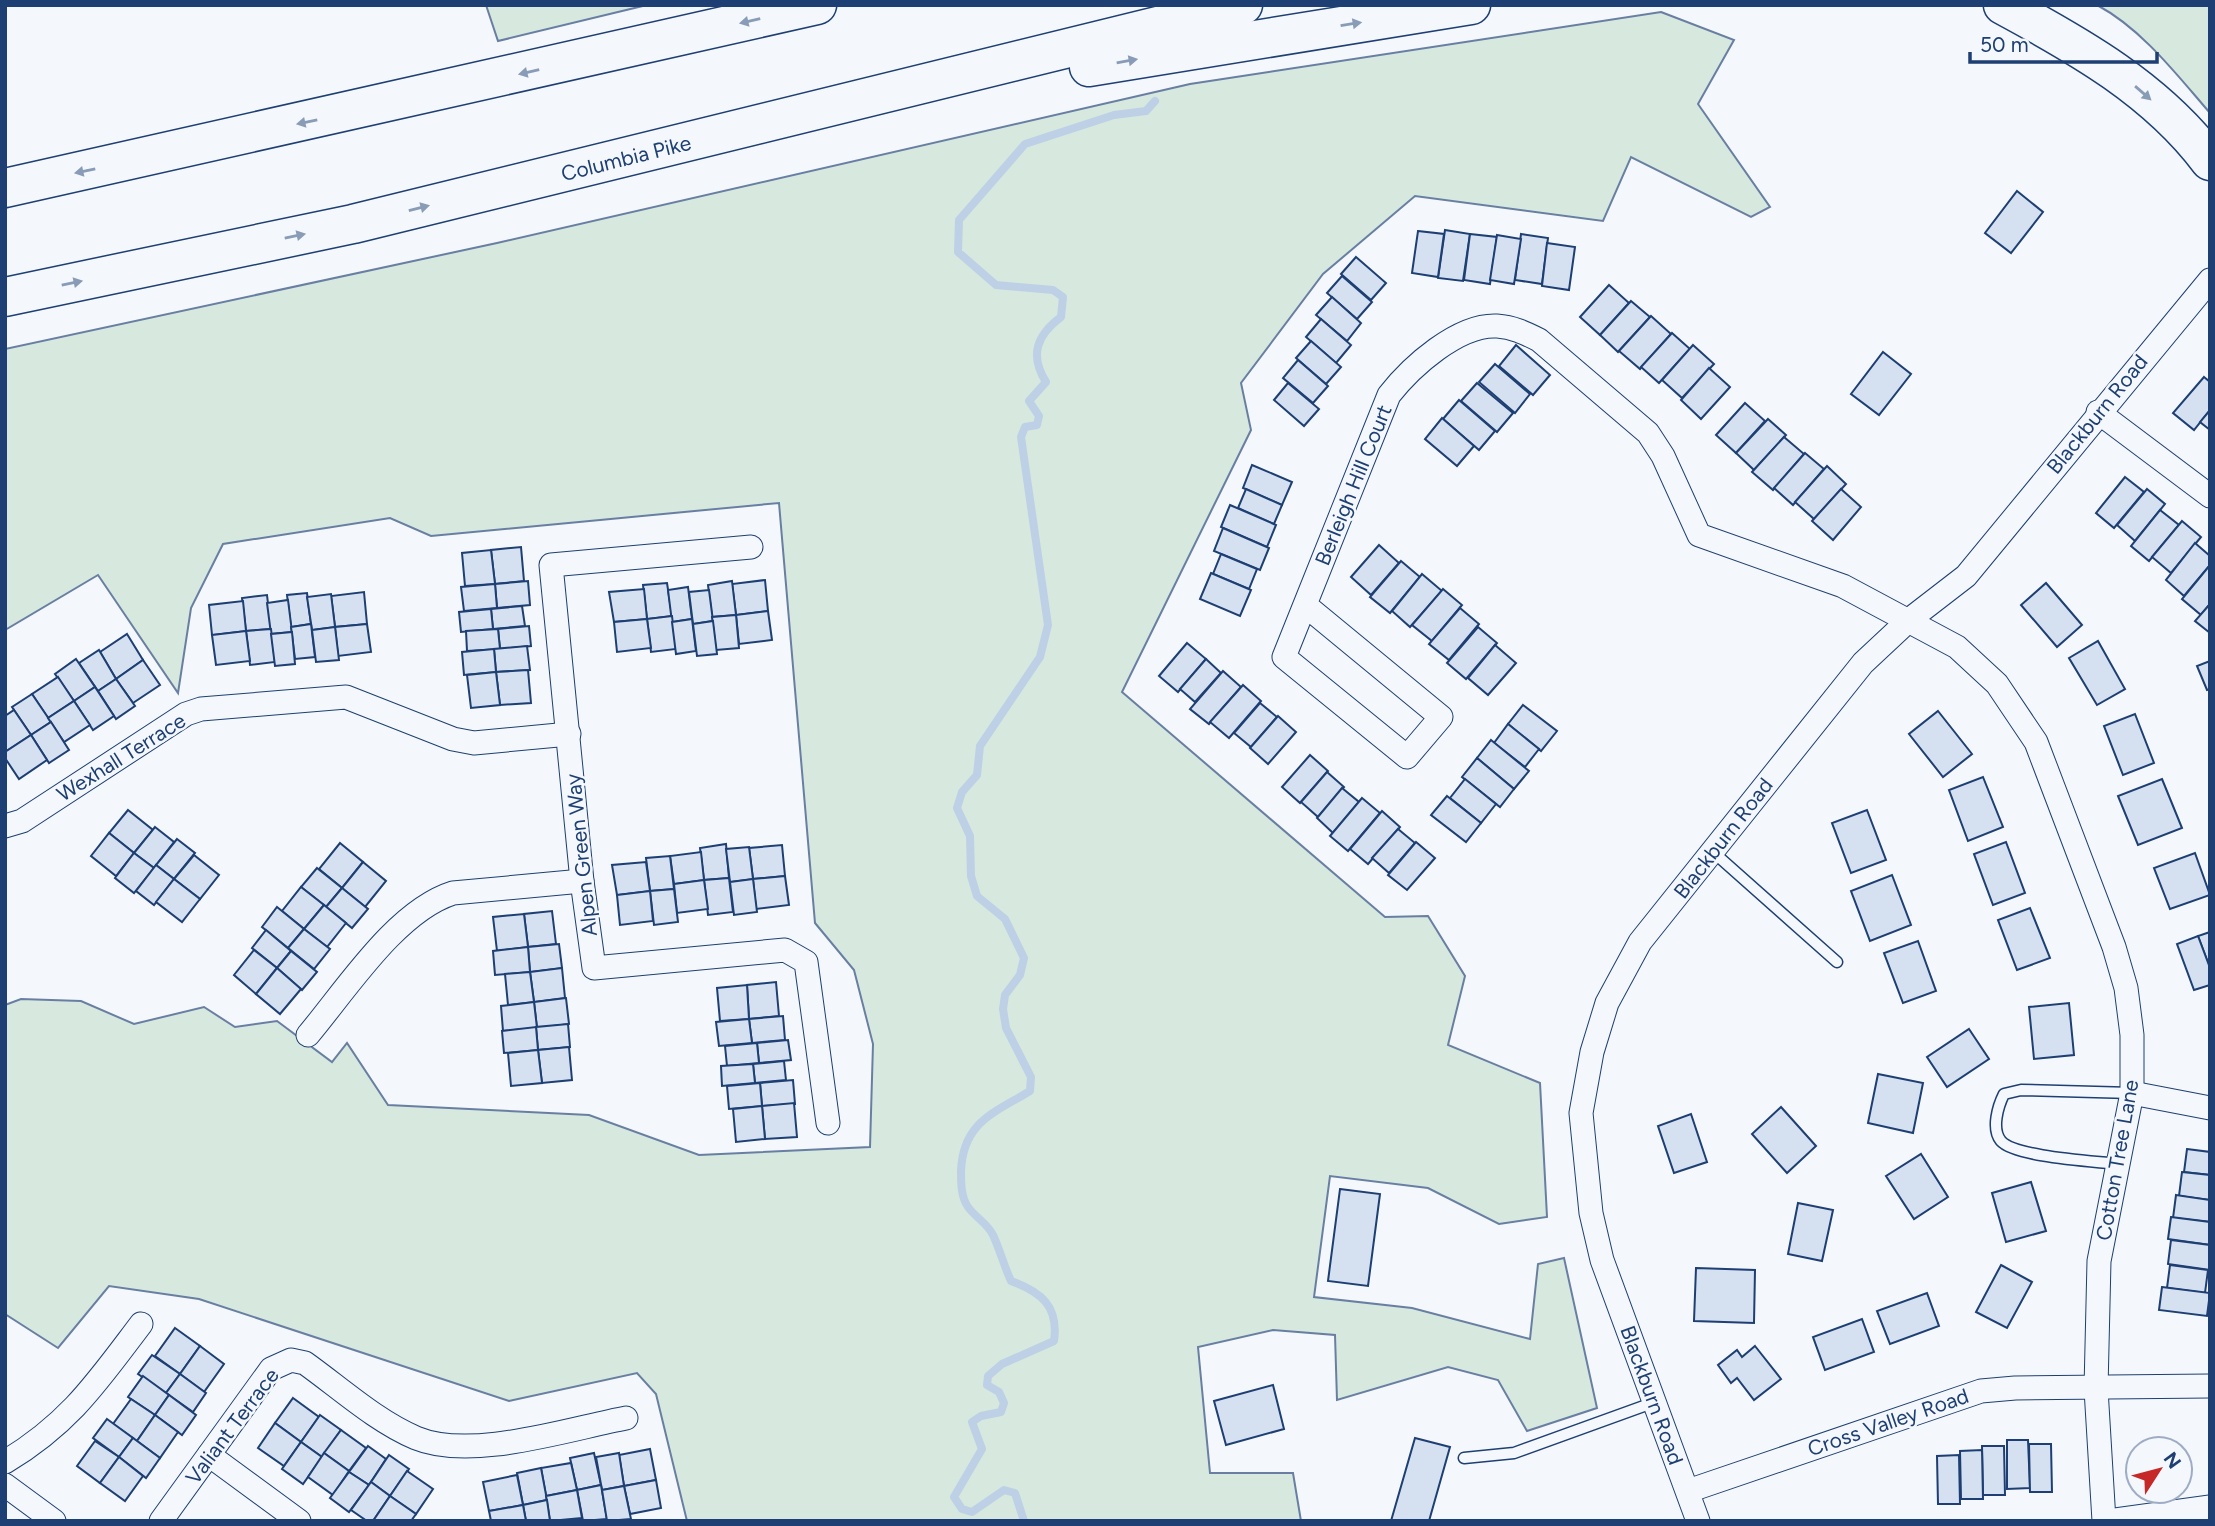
<svg xmlns="http://www.w3.org/2000/svg" width="2215" height="1526" viewBox="0 0 2215 1526" font-family="Figtree,sans-serif">
<rect width="100%" height="100%" fill="#f4f7fb"/>
<g fill="#d7e8df" stroke="#687fa3" stroke-width="2">
<path d="M486 5H647L498 41Z"/>
<path d="M2097 5H2210V113C2177 75 2142 29 2097 5Z"/>
<path d="M1661 12 1734 40 1698 104 1770 207 1751 217 1631 157 1603 221 1415 196 1323 274 1241 383 1251 430 1122 692 1385 917 1428 916 1465 976 1448 1045 1540 1083 1547 1217 1499 1224 1428 1188 1330 1176 1314 1297 1412 1308 1530 1339 1538 1264 1564 1258 1597 1408 1527 1431 1498 1380 1448 1367 1337 1400 1335 1335 1273 1330 1198 1347 1210 1473H1293L1301 1521H687L656 1394 637 1373 509 1401 199 1299 109 1286 58 1348 5 1314V1005L21 999 81 1001 134 1024 204 1007 235 1027 277 1021 332 1062 347 1043 388 1105 589 1115 699 1155 870 1147 873 1044 854 970 815 923 779 503 431 536 390 518 223 544 191 608 178 693 98 575 5 630V349L497 243 1190 84Z"/>
</g>
<g fill="none" stroke-linecap="round" stroke-linejoin="round">
<path stroke="#bed0e5" stroke-width="8" d="M1024 1521 1015 1493 1004 1490 972 1512 962 1509 954 1497 982 1449 972 1422 981 1416 1001 1412 1004 1403 999 1392 987 1385 988 1376 1002 1364 1054 1341C1059 1306 1041 1292 1011 1281 1004 1266 1000 1250 993 1235 987 1223 976 1218 968 1207 961 1197 961 1183 961 1171 963 1122 994 1113 1030 1091L1031 1077 1006 1028 1003 1009 1005 995 1020 975 1024 958 1005 919 977 896 971 876 970 836 957 808 962 792 977 775 980 746 1040 657 1048 625 1021 437 1025 427 1037 425 1039 416 1029 401 1046 382C1029 355 1037 335 1061 317L1063 297 1053 290 996 285 958 252 959 220 1025 144 1114 115 1146 111 1155 101"/>
</g>
<g fill="#d5e0f0" stroke="#1d3f73" stroke-width="2">
<path d="M2017 191 2043 212 2011 253 1985 233Z"/>
<path d="M1445 230 1470 234 1463 281 1438 278Z"/>
<path d="M1418 231 1444 234 1438 277 1412 273Z"/>
<path d="M1470 234 1497 237 1490 284 1464 280Z"/>
<path d="M1521 234 1548 238 1542 284 1515 280Z"/>
<path d="M1497 235 1521 239 1514 284 1490 280Z"/>
<path d="M1547 243 1575 247 1569 290 1542 286Z"/>
<path d="M1356 257 1386 283 1371 300 1341 274Z"/>
<path d="M1342 276 1372 302 1357 319 1327 293Z"/>
<path d="M1609 285 1629 303 1600 335 1580 317Z"/>
<path d="M1332 297 1361 323 1347 341 1316 315Z"/>
<path d="M1631 301 1650 317 1618 352 1600 335Z"/>
<path d="M1651 316 1671 334 1640 369 1619 351Z"/>
<path d="M1321 319 1351 345 1336 363 1306 337Z"/>
<path d="M1672 333 1690 349 1659 383 1641 367Z"/>
<path d="M1311 341 1341 367 1326 384 1296 358Z"/>
<path d="M1516 345 1550 375 1533 395 1499 366Z"/>
<path d="M1693 345 1714 364 1682 398 1662 380Z"/>
<path d="M1883 352 1911 374 1879 415 1851 394Z"/>
<path d="M1298 360 1328 386 1313 403 1283 378Z"/>
<path d="M1495 364 1530 394 1515 413 1479 382Z"/>
<path d="M1709 368 1730 387 1701 419 1681 400Z"/>
<path d="M2204 377 2210 382V410L2194 430 2173 413Z"/>
<path d="M1288 383 1319 409 1304 426 1274 400Z"/>
<path d="M1477 383 1513 413 1497 432 1461 401Z"/>
<path d="M1459 400 1495 431 1479 450 1443 419Z"/>
<path d="M1745 403 1765 421 1736 453 1716 435Z"/>
<path d="M2210 410V430L2200 422Z"/>
<path d="M1442 418 1474 446 1457 466 1425 439Z"/>
<path d="M1768 419 1786 435 1754 470 1736 453Z"/>
<path d="M1784 437 1804 454 1773 490 1752 472Z"/>
<path d="M1805 453 1824 469 1793 505 1774 488Z"/>
<path d="M1252 465 1292 482 1282 505 1243 488Z"/>
<path d="M1827 466 1846 484 1814 519 1795 502Z"/>
<path d="M2125 477 2144 492 2114 528 2096 513Z"/>
<path d="M1246 489 1282 505 1274 524 1238 508Z"/>
<path d="M1841 489 1861 507 1833 540 1812 521Z"/>
<path d="M2147 489 2165 504 2135 541 2117 525Z"/>
<path d="M1230 505 1276 525 1267 547 1221 527Z"/>
<path d="M2160 510 2179 525 2149 561 2131 546Z"/>
<path d="M2182 521 2201 537 2171 573 2152 557Z"/>
<path d="M1223 528 1269 548 1260 570 1214 551Z"/>
<path d="M2195 543 2210 556V565L2184 596 2166 580Z"/>
<path d="M1379 545 1399 563 1371 595 1351 577Z"/>
<path d="M521 547 524 581 495 584 491 550Z"/>
<path d="M491 550 495 584 465 586 462 553Z"/>
<path d="M1221 554 1257 569 1249 589 1213 574Z"/>
<path d="M1401 561 1420 577 1390 613 1370 597Z"/>
<path d="M2210 565V604L2201 615 2182 599Z"/>
<path d="M1211 573 1251 590 1240 616 1200 599Z"/>
<path d="M1422 574 1442 591 1410 627 1392 611Z"/>
<path d="M765 580 768 611 736 615 732 584Z"/>
<path d="M528 581 530 605 497 608 495 584Z"/>
<path d="M732 581 736 615 712 617 708 585Z"/>
<path d="M667 583 672 616 647 619 643 585Z"/>
<path d="M2046 583 2082 625 2057 647 2021 605Z"/>
<path d="M495 584 497 608 464 611 461 587Z"/>
<path d="M688 587 692 619 672 622 668 590Z"/>
<path d="M644 589 647 619 614 622 609 592Z"/>
<path d="M1443 589 1462 605 1432 641 1412 625Z"/>
<path d="M709 590 713 621 693 624 689 592Z"/>
<path d="M364 592 367 624 335 627 331 596Z"/>
<path d="M307 593 311 624 291 627 287 595Z"/>
<path d="M331 594 335 627 312 630 307 597Z"/>
<path d="M267 595 271 629 246 631 242 598Z"/>
<path d="M288 600 292 632 271 634 267 603Z"/>
<path d="M243 601 246 631 212 635 209 605Z"/>
<path d="M2210 604V633L2195 621Z"/>
<path d="M522 606 525 626 493 629 491 609Z"/>
<path d="M1460 608 1479 624 1449 660 1429 644Z"/>
<path d="M491 609 493 629 461 632 459 612Z"/>
<path d="M768 611 772 640 739 644 736 615Z"/>
<path d="M736 615 739 648 716 650 712 617Z"/>
<path d="M672 616 676 649 651 652 647 619Z"/>
<path d="M647 619 651 648 617 652 614 622Z"/>
<path d="M692 619 696 651 676 654 672 622Z"/>
<path d="M713 621 717 654 697 656 693 624Z"/>
<path d="M311 624 315 657 295 659 291 627Z"/>
<path d="M367 624 371 652 338 656 335 627Z"/>
<path d="M529 626 531 646 500 649 498 629Z"/>
<path d="M335 627 339 660 316 662 312 630Z"/>
<path d="M1478 627 1497 643 1466 679 1447 663Z"/>
<path d="M271 629 275 662 250 665 246 631Z"/>
<path d="M498 629 500 649 467 651 466 631Z"/>
<path d="M246 631 250 661 216 665 212 635Z"/>
<path d="M292 632 295 664 275 666 271 634Z"/>
<path d="M127 634 143 660 116 679 100 652Z"/>
<path d="M2098 641 2125 689 2097 705 2069 658Z"/>
<path d="M1187 643 1206 659 1178 692 1159 676Z"/>
<path d="M1495 645 1516 663 1488 695 1468 678Z"/>
<path d="M527 646 530 670 496 672 494 649Z"/>
<path d="M494 649 496 672 464 675 462 652Z"/>
<path d="M99 650 116 679 98 691 79 663Z"/>
<path d="M76 659 95 687 74 701 55 674Z"/>
<path d="M1206 659 1221 673 1195 702 1180 689Z"/>
<path d="M143 660 160 685 133 703 116 679Z"/>
<path d="M2210 661V689L2207 690 2197 666Z"/>
<path d="M528 670 531 703 500 705 496 672Z"/>
<path d="M1223 671 1241 687 1209 724 1190 709Z"/>
<path d="M496 672 500 705 471 708 467 675Z"/>
<path d="M58 677 74 701 48 718 32 694Z"/>
<path d="M116 679 135 706 116 719 98 691Z"/>
<path d="M1243 685 1261 701 1229 738 1210 722Z"/>
<path d="M95 687 114 716 93 730 74 701Z"/>
<path d="M32 694 51 722 31 735 12 707Z"/>
<path d="M74 701 90 725 64 742 48 718Z"/>
<path d="M1260 703 1277 717 1251 747 1234 733Z"/>
<path d="M1523 705 1557 731 1541 751 1508 724Z"/>
<path d="M14 710 31 735 5 752V716Z"/>
<path d="M1938 711 1972 754 1943 777 1909 734Z"/>
<path d="M2135 714 2154 763 2123 775 2104 726Z"/>
<path d="M1278 716 1296 732 1268 764 1250 748Z"/>
<path d="M51 722 69 750 49 763 31 735Z"/>
<path d="M1508 724 1539 749 1525 767 1494 743Z"/>
<path d="M31 735 47 760 19 779 5 758V752Z"/>
<path d="M1491 740 1529 771 1514 789 1477 758Z"/>
<path d="M1310 755 1328 771 1300 803 1282 787Z"/>
<path d="M1477 758 1514 789 1500 807 1462 777Z"/>
<path d="M1327 772 1344 787 1318 817 1301 802Z"/>
<path d="M1983 777 2003 827 1968 841 1949 790Z"/>
<path d="M1465 779 1496 804 1481 823 1450 798Z"/>
<path d="M2162 779 2182 828 2138 845 2118 796Z"/>
<path d="M1342 788 1359 802 1333 833 1317 818Z"/>
<path d="M1447 796 1481 823 1466 842 1431 815Z"/>
<path d="M1362 798 1380 813 1348 851 1330 836Z"/>
<path d="M128 810 153 830 134 853 109 833Z"/>
<path d="M1867 810 1886 860 1851 873 1832 823Z"/>
<path d="M1382 811 1400 827 1368 864 1350 849Z"/>
<path d="M155 827 174 842 154 868 134 853Z"/>
<path d="M1398 829 1415 843 1389 873 1372 858Z"/>
<path d="M109 833 134 853 116 876 91 856Z"/>
<path d="M177 839 195 853 174 879 156 865Z"/>
<path d="M1416 842 1435 858 1407 890 1388 875Z"/>
<path d="M2006 842 2025 893 1993 905 1974 854Z"/>
<path d="M340 843 363 862 342 888 319 869Z"/>
<path d="M726 844 729 878 704 880 700 848Z"/>
<path d="M782 845 785 876 753 879 749 848Z"/>
<path d="M749 847 753 879 730 882 726 849Z"/>
<path d="M701 852 704 880 674 884 670 856Z"/>
<path d="M134 853 154 868 134 893 115 878Z"/>
<path d="M2195 853 2210 895 2170 909 2154 868Z"/>
<path d="M194 855 219 875 200 899 174 879Z"/>
<path d="M670 856 674 889 650 891 646 858Z"/>
<path d="M363 862 386 881 365 907 342 888Z"/>
<path d="M646 862 650 891 617 895 612 865Z"/>
<path d="M156 865 174 879 154 905 136 891Z"/>
<path d="M317 868 342 888 326 907 301 887Z"/>
<path d="M1892 875 1911 925 1870 941 1851 891Z"/>
<path d="M785 876 789 905 756 909 753 879Z"/>
<path d="M729 878 733 912 708 915 704 880Z"/>
<path d="M174 879 200 899 182 922 156 902Z"/>
<path d="M753 879 757 912 734 915 730 882Z"/>
<path d="M704 880 708 909 677 913 674 884Z"/>
<path d="M301 887 324 905 304 929 282 911Z"/>
<path d="M342 888 368 909 352 928 326 907Z"/>
<path d="M674 889 678 922 654 925 650 891Z"/>
<path d="M650 891 653 921 620 925 617 895Z"/>
<path d="M324 905 346 923 327 947 304 929Z"/>
<path d="M277 907 304 929 288 948 262 927Z"/>
<path d="M2030 908 2050 958 2017 970 1998 920Z"/>
<path d="M552 911 556 944 528 947 524 914Z"/>
<path d="M524 914 528 947 497 951 493 917Z"/>
<path d="M304 929 330 949 314 969 288 948Z"/>
<path d="M266 930 291 951 277 968 252 948Z"/>
<path d="M2210 932V968L2198 936Z"/>
<path d="M2198 936 2210 968V985L2194 990 2177 944Z"/>
<path d="M1918 941 1936 991 1903 1003 1884 953Z"/>
<path d="M559 944 562 968 530 972 528 947Z"/>
<path d="M528 947 530 972 495 975 493 951Z"/>
<path d="M254 950 277 968 256 994 234 975Z"/>
<path d="M291 951 317 972 302 990 277 968Z"/>
<path d="M277 968 301 989 280 1014 256 994Z"/>
<path d="M562 968 565 998 534 1002 530 972Z"/>
<path d="M530 972 534 1002 508 1005 505 974Z"/>
<path d="M776 982 779 1016 749 1019 747 985Z"/>
<path d="M747 985 749 1019 720 1021 717 988Z"/>
<path d="M566 998 569 1024 537 1028 534 1002Z"/>
<path d="M534 1002 537 1028 503 1031 501 1006Z"/>
<path d="M2069 1003 2074 1055 2034 1059 2029 1007Z"/>
<path d="M783 1016 785 1040 752 1043 749 1019Z"/>
<path d="M749 1019 752 1043 719 1046 716 1022Z"/>
<path d="M568 1024 570 1047 538 1050 536 1027Z"/>
<path d="M536 1027 538 1050 504 1053 502 1031Z"/>
<path d="M1969 1029 1989 1059 1947 1087 1927 1057Z"/>
<path d="M788 1040 791 1060 759 1063 757 1043Z"/>
<path d="M757 1043 759 1063 727 1066 725 1046Z"/>
<path d="M569 1047 572 1080 542 1083 538 1050Z"/>
<path d="M538 1050 542 1083 511 1086 508 1053Z"/>
<path d="M784 1061 786 1080 755 1083 753 1064Z"/>
<path d="M753 1064 755 1083 722 1086 721 1066Z"/>
<path d="M1878 1074 1923 1083 1913 1133 1868 1123Z"/>
<path d="M793 1080 795 1104 762 1106 760 1083Z"/>
<path d="M760 1083 762 1106 729 1109 727 1086Z"/>
<path d="M794 1103 797 1137 765 1139 762 1106Z"/>
<path d="M762 1106 765 1139 736 1142 733 1109Z"/>
<path d="M1781 1107 1816 1146 1787 1173 1752 1134Z"/>
<path d="M1691 1114 1707 1162 1674 1173 1658 1126Z"/>
<path d="M2187 1149 2210 1152V1175L2184 1172Z"/>
<path d="M1921 1154 1948 1197 1914 1219 1886 1176Z"/>
<path d="M2182 1172 2210 1175V1200L2179 1196Z"/>
<path d="M2031 1182 2046 1231 2006 1242 1992 1193Z"/>
<path d="M1340 1189 1380 1194 1368 1286 1328 1281Z"/>
<path d="M2176 1195 2210 1200V1222L2173 1218Z"/>
<path d="M1798 1203 1833 1210 1822 1261 1788 1254Z"/>
<path d="M2171 1217 2210 1222V1245L2168 1239Z"/>
<path d="M2171 1240 2210 1245V1270L2168 1264Z"/>
<path d="M2001 1265 2032 1282 2007 1328 1976 1312Z"/>
<path d="M2170 1265 2208 1270 2205 1293 2167 1288Z"/>
<path d="M1696 1268 1755 1270 1754 1323 1694 1321Z"/>
<path d="M2162 1287 2210 1293 2207 1316 2159 1310Z"/>
<path d="M1927 1293 1939 1326 1890 1344 1877 1311Z"/>
<path d="M1862 1319 1874 1352 1825 1370 1813 1337Z"/>
<path d="M175 1328 200 1346 180 1374 155 1356Z"/>
<path d="M200 1346 224 1364 204 1392 180 1374Z"/>
<path d="M1755 1346 1781 1379 1754 1400 1737 1378 1731 1383 1718 1365 1737 1350 1742 1357Z"/>
<path d="M152 1355 180 1374 166 1393 138 1374Z"/>
<path d="M180 1374 206 1393 193 1412 166 1393Z"/>
<path d="M143 1376 169 1395 155 1415 128 1397Z"/>
<path d="M1273 1385 1284 1429 1226 1445 1214 1401Z"/>
<path d="M169 1395 196 1415 182 1435 155 1415Z"/>
<path d="M293 1398 319 1417 301 1442 275 1423Z"/>
<path d="M131 1399 155 1415 137 1441 113 1424Z"/>
<path d="M155 1415 178 1432 160 1458 137 1441Z"/>
<path d="M320 1415 341 1430 322 1457 301 1442Z"/>
<path d="M107 1419 133 1438 119 1457 93 1438Z"/>
<path d="M275 1423 301 1442 284 1466 258 1448Z"/>
<path d="M341 1430 366 1448 349 1471 324 1453Z"/>
<path d="M133 1438 160 1458 146 1478 119 1457Z"/>
<path d="M1415 1438 1450 1447 1429 1521H1391Z"/>
<path d="M2007 1440H2028L2030 1488 2007 1489Z"/>
<path d="M95 1441 119 1457 100 1483 77 1466Z"/>
<path d="M301 1442 322 1457 303 1484 282 1469Z"/>
<path d="M2029 1444H2051L2052 1492H2030Z"/>
<path d="M368 1446 386 1459 369 1485 349 1472Z"/>
<path d="M1982 1446H2004L2005 1495H1983Z"/>
<path d="M650 1449 656 1480 624 1486 619 1455Z"/>
<path d="M1982 1450 1983 1499H1961L1960 1451Z"/>
<path d="M324 1453 349 1471 333 1495 308 1477Z"/>
<path d="M594 1453 601 1485 577 1490 570 1458Z"/>
<path d="M619 1453 624 1486 602 1490 596 1457Z"/>
<path d="M389 1455 409 1469 390 1496 371 1482Z"/>
<path d="M1959 1455 1960 1504H1938L1937 1456Z"/>
<path d="M119 1457 143 1476 125 1501 100 1483Z"/>
<path d="M571 1463 577 1490 546 1496 541 1468Z"/>
<path d="M541 1468 547 1500 523 1505 517 1473Z"/>
<path d="M407 1471 433 1489 416 1514 390 1496Z"/>
<path d="M349 1472 369 1485 349 1512 330 1498Z"/>
<path d="M517 1475 523 1505 489 1511 483 1482Z"/>
<path d="M656 1480 661 1508 630 1514 624 1486Z"/>
<path d="M371 1482 390 1496 373 1521H367L351 1510Z"/>
<path d="M601 1485 607 1519 583 1521 577 1490Z"/>
<path d="M624 1486 631 1519 607 1521 602 1490Z"/>
<path d="M577 1490 582 1518 550 1521 546 1496Z"/>
<path d="M390 1496 416 1514 411 1521H373Z"/>
<path d="M547 1500 550 1521H526L523 1505Z"/>
<path d="M523 1505 526 1521H491L489 1511Z"/>
</g>
<g fill="none" stroke-linecap="round" stroke-linejoin="round">
<defs>
<g id="lane">
<path d="M1712 851 1837 962"/>
<path d="M2118 1164C2094 1161 2015 1157 2001 1141 1991 1129 1998 1106 2004 1094L2021 1090 2132 1093"/>
<path d="M1464 1458 1514 1453 1655 1402"/>
</g>
<g id="street">
<path d="M2098 412 2210 496"/>
<path d="M751 547 551 565 582 881 594 968 785 950 806 962 828 1123"/>
<path d="M1305 605 1441 717 1407 757 1284 657 1389 395C1411 367 1458 324 1497 326 1513 327 1525 333 1539 340L1648 433 1663 456 1699 535 1843 586 1957 647 1997 684 2036 742 2114 947 2126 988 2132 1035V1093L2099 1261 2096 1389 2104 1521"/>
<path d="M5 826 22 821 186 714 201 709 346 697 453 739 474 743 569 734"/>
<path d="M308 1035C346 990 396 911 453 893L582 881"/>
<path d="M2132 1093 2210 1108"/>
<path d="M209 1455 299 1521"/>
<path d="M5 1462C70 1423 97 1382 141 1324"/>
<path d="M5 1485 54 1521"/>
<path d="M1688 1491 1981 1391 2015 1388 2210 1386"/>
<path d="M161 1521 271 1369 291 1360 305 1363C340 1388 376 1421 416 1438 471 1461 568 1429 626 1418"/>
<path d="M1698 1521 1602 1260 1591 1213 1581 1113 1592 1052 1607 1003 1640 942 1863 663 1909 620 1966 576 2210 280"/>
<path d="M2108 1521 2210 1507"/>
</g>
<g id="highway">
<path d="M2003 5C2079 46 2157 90 2210 161"/>
<path d="M1089 67 1471 5"/>
<path d="M5 188 817 5"/>
<path d="M5 297 353 224 1243 5"/>
</g>
</defs>
<use href="#lane" stroke="#1d3f73" stroke-width="13"/>
<use href="#street" stroke="#1d3f73" stroke-width="25"/>
<use href="#highway" stroke="#1d3f73" stroke-width="41"/>
<use href="#lane" stroke="#f4f7fb" stroke-width="10"/>
<use href="#street" stroke="#f4f7fb" stroke-width="23"/>
<use href="#highway" stroke="#f4f7fb" stroke-width="38"/>
</g>
<defs><path id="oneway-solid" d="M-6-.8H1V-3.2L6.5 0L1 3.2V.8H-6Z" transform="scale(1.75)"/></defs>
<g fill="#889bb7">
<use href="#oneway-solid" transform="translate(750 21) rotate(167)"/>
<use href="#oneway-solid" transform="translate(1351 24) rotate(-9)"/>
<use href="#oneway-solid" transform="translate(1127 61) rotate(-10)"/>
<use href="#oneway-solid" transform="translate(529 72) rotate(167)"/>
<use href="#oneway-solid" transform="translate(2143 93) rotate(41)"/>
<use href="#oneway-solid" transform="translate(307 122) rotate(168)"/>
<use href="#oneway-solid" transform="translate(85 171) rotate(168)"/>
<use href="#oneway-solid" transform="translate(419 208) rotate(-14)"/>
<use href="#oneway-solid" transform="translate(295 236) rotate(-12)"/>
<use href="#oneway-solid" transform="translate(72 283) rotate(-12)"/>
</g>
<g text-anchor="middle" dominant-baseline="central" stroke-width="5" stroke-linejoin="round" paint-order="stroke">
<g font-size="21" fill="#1d3f73" stroke="#f4f7fb">
<text transform="translate(626 158) rotate(-14)">Columbia Pike</text>
<text transform="translate(2097 414) rotate(-51)">Blackburn Road</text>
<text transform="translate(1353 485) rotate(-68)">Berleigh Hill Court</text>
<text transform="translate(121 757) rotate(-32)">Wexhall Terrace</text>
<text transform="translate(1723 838) rotate(-52)">Blackburn Road</text>
<text transform="translate(581 855) rotate(-96)">Alpen Green Way</text>
<text transform="translate(2117 1160) rotate(-80)">Cotton Tree Lane</text>
<text transform="translate(1652 1395) rotate(70)">Blackburn Road</text>
<text transform="translate(1888 1422) rotate(-19)">Cross Valley Road</text>
<text transform="translate(232 1426) rotate(-53)">Valiant Terrace</text>
</g>
</g>
<rect width="2215" height="1526" fill="none" stroke="#1d3f73" stroke-width="14"/>
<g transform="translate(2159 1470) rotate(54)"><circle r="33" fill="#f4f7fb" stroke="#9eadc5" stroke-width="2"/>
<path d="M0-5L12 26L0 18L-12 26Z" fill="#c62828"/>
<text y="-10" font-size="19" font-weight="bold" text-anchor="middle" fill="#1d3f73">N</text>
</g>
<path d="M1970 52v10h187v-10" fill="none" stroke="#1d3f73" stroke-width="3.5"/>
<text x="1980" y="52" font-size="21" fill="#1d3f73" stroke="#f4f7fb" stroke-width="5" paint-order="stroke">50 m</text>
</svg>
